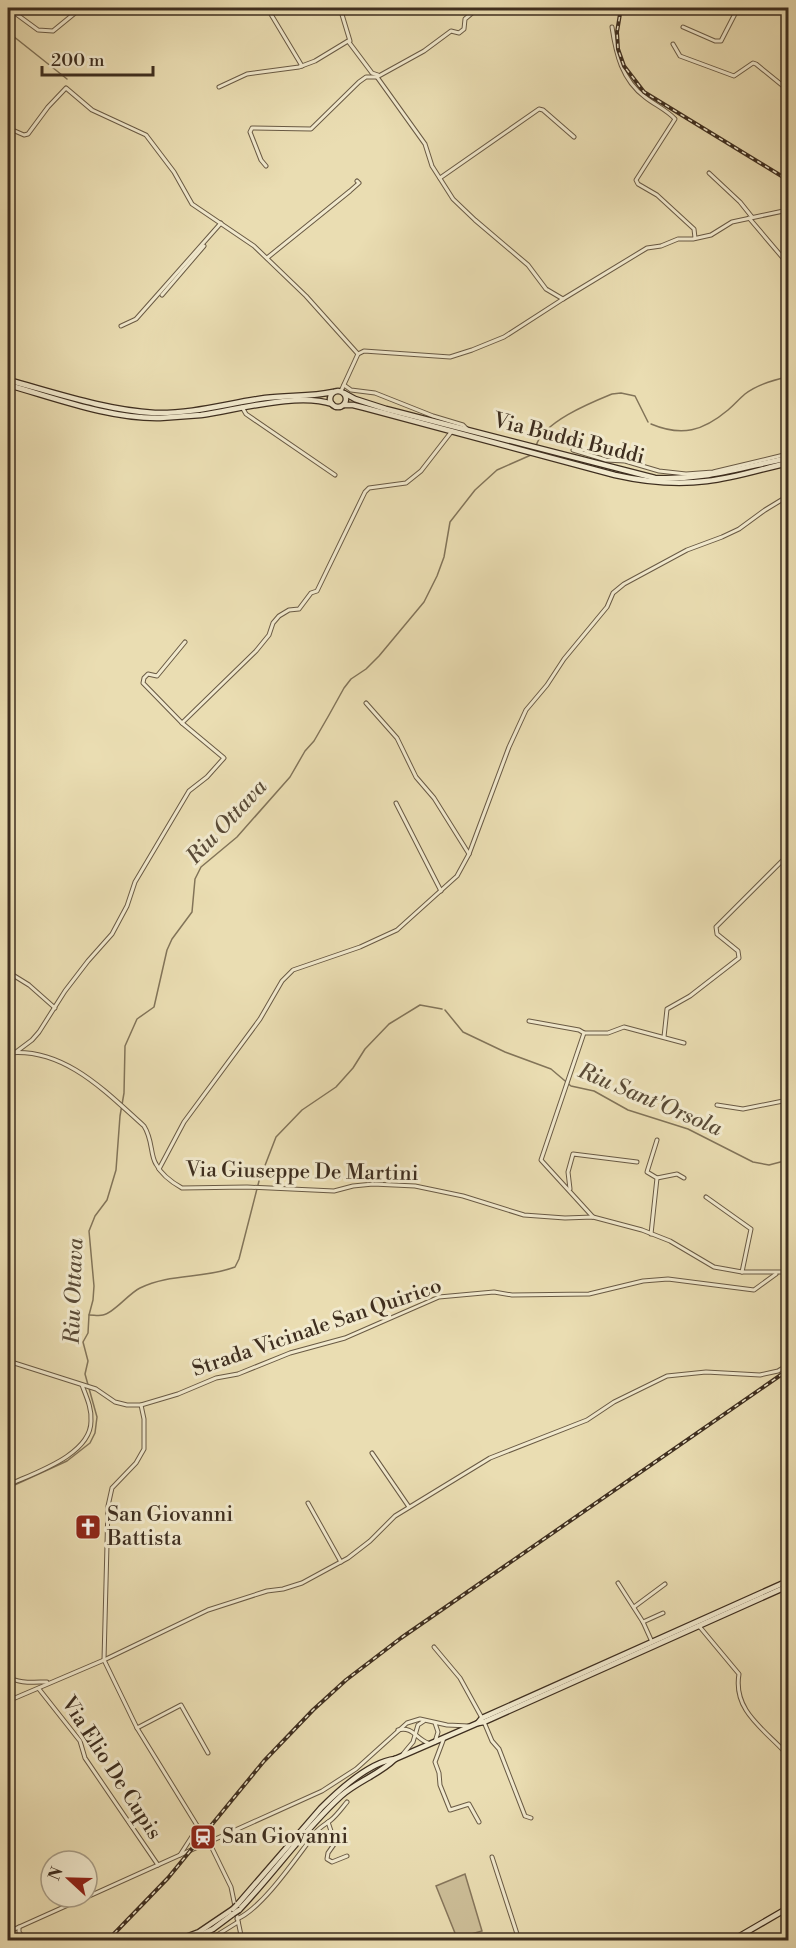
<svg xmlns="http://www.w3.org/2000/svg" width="796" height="1948" viewBox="0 0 796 1948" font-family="'Libre Bodoni',serif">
<rect width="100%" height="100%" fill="#eaddb2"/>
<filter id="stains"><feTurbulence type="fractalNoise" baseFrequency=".00333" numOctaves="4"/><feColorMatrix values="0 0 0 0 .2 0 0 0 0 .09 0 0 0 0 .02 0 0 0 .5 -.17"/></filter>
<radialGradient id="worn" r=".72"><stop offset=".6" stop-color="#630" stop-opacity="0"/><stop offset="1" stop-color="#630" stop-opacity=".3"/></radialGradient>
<path fill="#cdbf99" stroke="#86765c" stroke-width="1.5" d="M465 1874 482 1931 457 1938 436 1886Z"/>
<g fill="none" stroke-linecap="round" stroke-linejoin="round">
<g stroke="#827459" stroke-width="1.5">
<path d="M8 32 67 79"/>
<path d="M651 424C682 437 703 431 728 410 734 405 739 399 745 394 758 384 773 380 788 377"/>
<path d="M536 446C543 422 590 403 612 394L621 393 635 396 648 422"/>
<path d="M445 1010 463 1032 505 1052 551 1069 571 1086 594 1091 628 1110 688 1129 753 1162 769 1165 788 1160"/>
<path d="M89 1315C94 1315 99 1316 103 1315 114 1313 128 1294 140 1288 170 1273 204 1279 235 1267L239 1259 259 1181 276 1137 302 1110 336 1087 353 1068 365 1049 389 1024 420 1005 442 1009"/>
<path d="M8 1488 67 1461 90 1443 95 1433 97 1417 85 1374 88 1361 83 1342 88 1333 89 1315 93 1300 94 1286 89 1231 95 1216 107 1200 116 1170 120 1116 124 1093 125 1046 137 1019 154 1007 167 950 172 939 192 912 195 879 201 867 237 837 290 777 305 751 314 741 329 715 344 688 351 679 366 669 379 656 424 602 437 576 444 557 450 522 475 490 497 470 531 455"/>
</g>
<defs>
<g id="street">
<path d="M8 8 38 30 53 31 75 13"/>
<path d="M340 8 350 41"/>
<path d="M478 8 465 19 464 29 459 33 451 31 424 51 377 77 425 144 432 166 453 199 475 220 528 265 546 289 563 299"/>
<path d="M601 8 610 10 615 8"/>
<path d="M269 11 302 66"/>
<path d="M612 27C616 54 622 80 645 97 655 105 667 110 675 119L636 180 638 184 657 195 694 229 695 238"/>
<path d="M683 27 715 41H721L738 8"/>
<path d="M673 44 680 56 734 76 753 63 756 64 788 90"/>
<path d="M219 87 247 74 299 67 315 61 348 41 372 73 378 75"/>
<path d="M8 128 24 135 28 134 48 107 66 88 92 110 146 135 174 172 192 204 254 246 306 296 358 354"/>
<path d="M266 166 261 160 250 132 252 128 311 129 359 82 366 77H377"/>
<path d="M709 173 740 202 752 217"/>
<path d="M440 178 539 109 543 110 574 137"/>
<path d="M749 218 788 264"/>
<path d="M267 258 350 191 359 183 357 181"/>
<path d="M162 295 204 246"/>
<path d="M121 326 136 319 221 223"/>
<path d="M344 385 351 390 375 393 433 416 463 425 467 429"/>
<path d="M341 391 358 354 364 351 450 357 472 350 504 337 563 299 647 248 661 246 678 239H693L711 235 732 222 788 210"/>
<path d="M242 407 246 414 335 475"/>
<path d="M573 450 606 460 625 461 659 471 686 474 713 472 788 454"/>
<path d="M366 703 397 738 416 777 434 798 469 854"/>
<path d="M182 723 256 651 269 635 273 623 279 616 289 610 299 609 311 593 317 591 365 492 369 488 406 483 421 471 452 431"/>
<path d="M396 803 441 891"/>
<path d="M8 972 29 985 55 1008"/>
<path d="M529 1021 579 1030 584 1033"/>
<path d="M664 1037 667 1009 690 996 739 958 738 951 717 934 716 927 788 855"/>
<path d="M16 1052 32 1040 39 1032 65 991 88 961 112 934 127 906 135 882 189 791 207 777 224 758 182 723 143 683 144 678 148 674 157 676 185 642"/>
<path d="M8 1053C64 1047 106 1092 144 1126 153 1140 150 1155 156 1164 161 1174 173 1183 182 1188L247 1187 334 1191 353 1186 373 1184 415 1186 463 1196 524 1215 565 1218 593 1217 642 1230 670 1241 714 1267 742 1272H788"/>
<path d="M717 1105 743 1109 788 1100"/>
<path d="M159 1169 184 1122 260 1019 282 981 293 970 360 947 397 930 457 876 469 854 509 747 526 710 547 685 564 659 607 607 613 593 624 584 687 550 722 537 739 529 765 510 788 496"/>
<path d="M657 1178 677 1174 684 1178"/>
<path d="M570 1189 568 1172 573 1154 637 1162"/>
<path d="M706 1197 751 1229 742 1272"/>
<path d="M593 1217 541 1160 584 1033H608L624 1027 684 1043"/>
<path d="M651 1234 657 1178 647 1172 657 1140"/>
<path d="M8 1361 96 1389 115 1402 127 1405H141L178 1394 216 1378 238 1374 290 1353 345 1338 439 1297 494 1292 512 1295 589 1294 643 1281 668 1279 754 1290 776 1274"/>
<path d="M141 1405 144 1419V1449L136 1463 112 1488 108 1506 104 1660 137 1728 198 1827 180 1855"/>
<path d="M372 1453 409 1507"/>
<path d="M8 1485C34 1473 91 1455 91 1421 92 1408 86 1396 82 1385"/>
<path d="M308 1503 341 1562"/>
<path d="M618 1583 643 1622 652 1642"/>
<path d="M634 1607 665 1584"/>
<path d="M643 1622 663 1613"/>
<path d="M699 1626 739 1674C733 1709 761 1727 783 1750L788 1752"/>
<path d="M434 1647 460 1678 482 1718"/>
<path d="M8 1676C17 1684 34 1682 47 1682"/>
<path d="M39 1689 80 1741 85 1758 158 1865"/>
<path d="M8 1701 104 1660 208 1610 267 1591 283 1589 302 1583 348 1558 370 1541 395 1516 490 1458 587 1420 614 1402 667 1376 706 1372 760 1375 778 1371 788 1365"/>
<path d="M484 1722 492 1741 499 1749 525 1816 531 1818"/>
<path d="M137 1728 181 1705 208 1753"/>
<path d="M398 1730C413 1726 416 1739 428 1743"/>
<path d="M444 1738 435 1762 439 1773 440 1785 450 1810 469 1804 479 1822"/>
<path d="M435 1742 438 1732 435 1723"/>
<path d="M403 1754 413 1742 418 1725 424 1721"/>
<path d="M328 1822 335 1843 328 1853 327 1859 332 1862 347 1856"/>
<path d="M209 1842 231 1887 242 1940"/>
<path d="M492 1857 519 1940"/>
<path d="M87 1897 322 1791 356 1769 407 1723 420 1719 447 1725 469 1726"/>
<path d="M237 1919C263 1908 298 1855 316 1832 320 1827 326 1824 331 1820 337 1815 342 1808 347 1802"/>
<path d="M19 1927V1932L25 1940"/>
<path d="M8 1932 86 1897"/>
<path d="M209 1940 238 1922"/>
</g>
<g id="secondary">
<path d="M8 380C56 393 105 410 155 413 192 414 229 403 265 398 287 395 311 397 333 392"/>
<path d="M8 385C55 398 110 419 160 418 173 417 187 416 201 415 237 410 298 392 332 404"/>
<circle cx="338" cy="399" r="8"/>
<path d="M344 393 355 399 386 409 655 478C706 480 740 468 788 458"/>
<path d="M344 405H353L365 408 615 475C646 482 676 485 707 481 735 478 761 469 788 463"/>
<path d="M478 1723 484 1722 788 1586"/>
<path d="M237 1905 321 1808C339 1790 369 1762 395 1759L478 1723 482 1718 788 1581"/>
<path d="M239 1910C274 1873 304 1830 341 1796 358 1781 380 1774 395 1759"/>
<path d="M178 1940 199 1932 233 1909"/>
<path d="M190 1940 213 1929 233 1914"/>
<path d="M733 1940 788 1908"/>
</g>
</defs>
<use href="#street" stroke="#695a44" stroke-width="5"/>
<use href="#secondary" stroke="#3e2e1f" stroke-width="7"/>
<use href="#street" stroke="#f1e9cd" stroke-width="3"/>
<use href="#secondary" stroke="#f1e9cd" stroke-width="4.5"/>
<defs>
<g id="rail">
<path d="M621 8 617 32 618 49 624 66 644 92 788 180"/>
<path d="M108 1940 168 1878 264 1761 313 1710 346 1680 401 1638 788 1370"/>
</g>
</defs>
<use href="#rail" stroke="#3e2e1f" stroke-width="4"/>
<use href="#rail" stroke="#f1e9cd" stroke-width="1.5" stroke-dasharray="4.5" stroke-linecap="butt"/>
<defs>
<g id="secondary-bridge">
<path d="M233 1909 237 1905"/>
<path d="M233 1914 239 1910"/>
</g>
</defs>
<use href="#secondary-bridge" stroke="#3e2e1f" stroke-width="7" stroke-linecap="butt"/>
<use href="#secondary-bridge" stroke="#f1e9cd" stroke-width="4.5"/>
</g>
<defs>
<symbol id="church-square" viewBox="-11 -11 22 22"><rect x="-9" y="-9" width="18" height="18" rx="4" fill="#8f2418" stroke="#f1e9cd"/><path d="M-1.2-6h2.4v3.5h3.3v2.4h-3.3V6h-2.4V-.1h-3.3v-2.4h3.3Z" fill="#fff"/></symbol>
<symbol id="station-square" viewBox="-11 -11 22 22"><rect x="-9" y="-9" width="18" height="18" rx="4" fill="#8f2418" stroke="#f1e9cd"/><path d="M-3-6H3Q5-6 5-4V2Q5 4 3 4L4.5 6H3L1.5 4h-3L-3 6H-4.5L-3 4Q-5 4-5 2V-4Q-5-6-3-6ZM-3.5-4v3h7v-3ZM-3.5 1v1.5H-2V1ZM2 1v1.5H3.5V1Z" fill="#fff"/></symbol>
</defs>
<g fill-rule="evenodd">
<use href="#church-square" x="73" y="1512" width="30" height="30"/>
<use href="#station-square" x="188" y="1822" width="30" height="30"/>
</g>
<g text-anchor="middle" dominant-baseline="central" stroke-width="6" stroke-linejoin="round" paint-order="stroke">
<g font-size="21" fill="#3e2e1f" stroke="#f1e9cd">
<text transform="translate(569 439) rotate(14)">Via Buddi Buddi</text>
<text transform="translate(302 1172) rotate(1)">Via Giuseppe De Martini</text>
<text transform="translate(317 1328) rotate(-19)">Strada Vicinale San Quirico</text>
<text transform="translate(111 1768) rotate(57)">Via Elio De Cupis</text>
</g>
<g font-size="21" fill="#3e2e1f" stroke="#f1e9cd" text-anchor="start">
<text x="107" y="1515">San Giovanni<tspan x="107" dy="24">Battista</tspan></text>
<text x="222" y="1837">San Giovanni</text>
</g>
<g font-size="22" font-style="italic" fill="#5a4b37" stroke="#f1e9cd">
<text transform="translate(227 822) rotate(-47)">Riu Ottava</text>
<text transform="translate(650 1100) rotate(23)">Riu Sant'Orsola</text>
<text transform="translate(74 1291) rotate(-88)">Riu Ottava</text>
</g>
</g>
<rect width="796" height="1948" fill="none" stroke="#eaddb2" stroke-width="30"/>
<rect x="9" y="9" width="778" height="1930" fill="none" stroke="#3e2e1f" stroke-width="3"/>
<rect x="15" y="15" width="766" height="1918" fill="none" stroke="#3e2e1f" stroke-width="1.5"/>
<g transform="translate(69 1879) rotate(292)"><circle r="28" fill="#f1e9cd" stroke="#a99e87" stroke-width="1.5"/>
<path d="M0-4.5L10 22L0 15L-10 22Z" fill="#8f2418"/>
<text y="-9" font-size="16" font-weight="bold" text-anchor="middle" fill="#3e2e1f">N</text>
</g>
<path d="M42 66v9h111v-9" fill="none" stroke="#3e2e1f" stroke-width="3"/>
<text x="51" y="66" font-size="18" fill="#3e2e1f" stroke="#f1e9cd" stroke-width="4.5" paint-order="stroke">200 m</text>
<rect width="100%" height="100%" filter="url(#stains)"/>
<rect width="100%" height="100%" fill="url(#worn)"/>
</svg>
